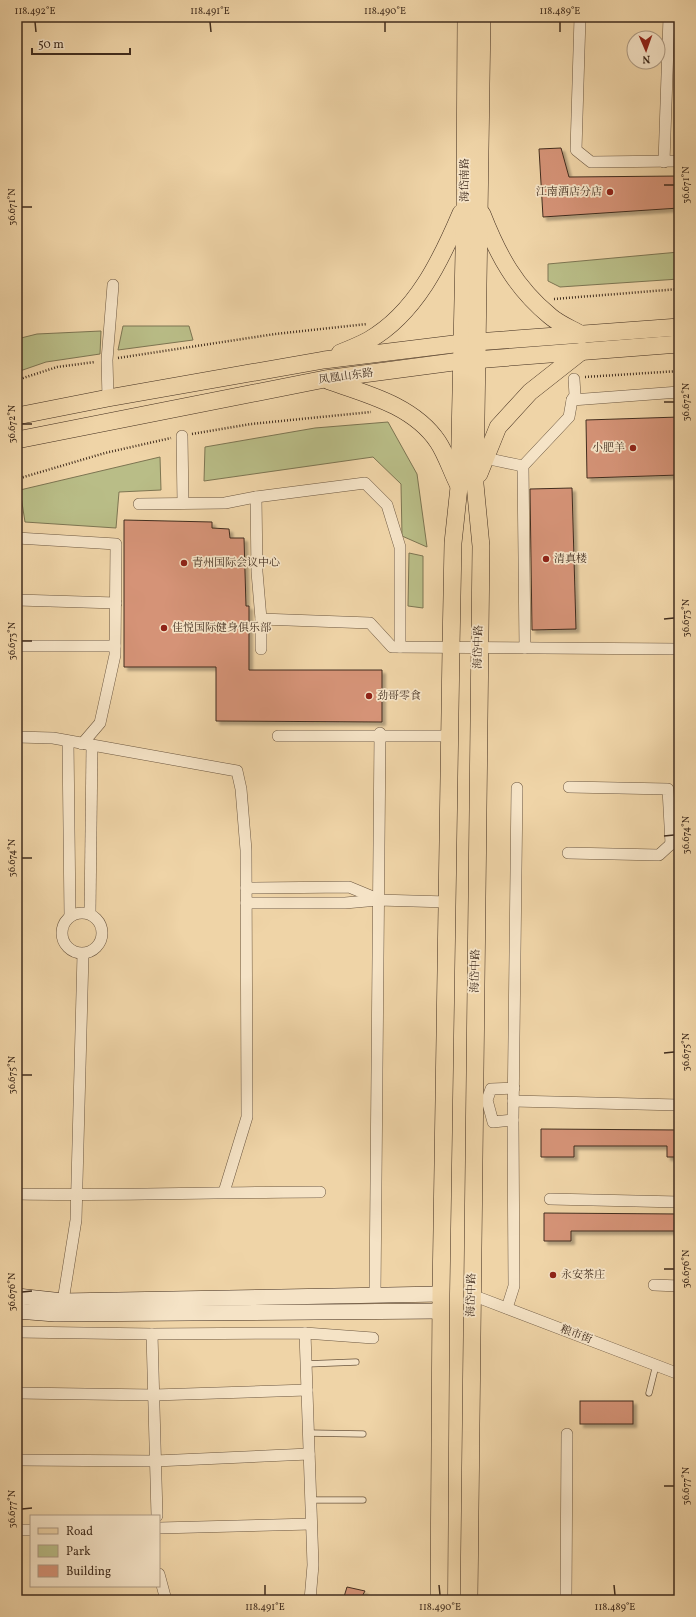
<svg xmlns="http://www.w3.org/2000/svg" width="696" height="1617" viewBox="0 0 696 1617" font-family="Vollkorn,'Noto Serif SC',serif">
<defs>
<filter id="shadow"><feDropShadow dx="3.5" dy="3.5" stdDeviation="1" flood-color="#0004"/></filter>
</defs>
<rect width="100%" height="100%" fill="#efd4a7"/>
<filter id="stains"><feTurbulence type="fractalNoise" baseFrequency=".005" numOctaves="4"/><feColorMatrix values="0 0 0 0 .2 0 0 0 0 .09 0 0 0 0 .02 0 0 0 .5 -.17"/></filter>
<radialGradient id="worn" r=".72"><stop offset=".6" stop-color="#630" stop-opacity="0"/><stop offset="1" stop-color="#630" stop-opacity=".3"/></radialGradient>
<g fill="#b9bd87" stroke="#7d7552">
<path d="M679 252V279L560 287 548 281V264Z"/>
<path d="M123 326H189L193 340 118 350Z"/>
<path d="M101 331 100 354 46 362 17 372V339L37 334Z"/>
<path d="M388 422 417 474 427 547 402 536 401 484 373 457 204 481 205 447 315 428Z"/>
<path d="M160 457 161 490 119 492 116 528 25 522 20 490Z"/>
<path d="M409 553 423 556V608L408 606Z"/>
</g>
<g fill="#d59377" stroke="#412d1e" filter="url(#shadow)">
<path d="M561 148 569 177 679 176V208L543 217 539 149Z"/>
<path d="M679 417V475L587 478 586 420Z"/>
<path d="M572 488 576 629 532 630 530 489Z"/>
<path d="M124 520 212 522V528L229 529 230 538H244L246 606H249V670H382V722L216 721V667H124Z"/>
<path d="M541 1129 679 1130V1157H667V1146H574V1157H541Z"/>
<path d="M544 1213 679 1214V1231H571V1241H544Z"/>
<rect x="580" y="1401" width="53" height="23"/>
<path d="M347 1587 365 1591 360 1600H343Z"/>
</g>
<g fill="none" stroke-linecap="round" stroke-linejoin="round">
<defs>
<g id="lane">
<path d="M306 1364 356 1362"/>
<path d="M649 1393 656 1365"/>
<path d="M308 1433 363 1434"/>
<path d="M311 1500H363"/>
</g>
<g id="street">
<path d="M580 17 576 150 591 162 679 161"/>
<path d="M664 162 669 17"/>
<path d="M108 398 107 360 113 285"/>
<path d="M572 400 575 395 574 379"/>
<path d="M182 436 183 503"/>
<path d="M485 458 523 466"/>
<path d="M256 497 257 572 261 619V649"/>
<path d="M139 504 225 503 256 497 365 483 387 505 400 547V647"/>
<path d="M17 538 116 544 115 655 100 723 82 744"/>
<path d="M17 600 116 603"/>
<path d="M261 619 370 623 392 647 679 649"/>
<path d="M17 646H115"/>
<path d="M525 648 523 466 569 417 572 400 679 392"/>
<path d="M278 736H450"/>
<path d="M17 737 53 738 237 771 241 789 246 850 247 1117 224 1192"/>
<path d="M68 741 70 916"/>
<path d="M569 787 668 789 671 844"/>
<path d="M568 853 659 855 671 844H679"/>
<path d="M246 888 349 887 378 899"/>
<path d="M246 903H345L378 900 448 902"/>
<circle cx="82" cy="933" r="20"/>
<path d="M90 914 92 745"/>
<path d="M513 1101 679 1105"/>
<path d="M513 1120 493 1122 487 1100 491 1089 514 1088"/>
<path d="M17 1194C118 1196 219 1192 320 1192"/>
<path d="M550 1199 679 1202"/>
<path d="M654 1285 679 1286"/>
<path d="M375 1295 380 733"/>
<path d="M472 1295 679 1374"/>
<path d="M63 1301 76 1220 83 954"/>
<path d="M507 1308 514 1286 513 1120 517 788"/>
<path d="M17 1332 152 1334 305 1333 373 1338"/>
<path d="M305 1333 313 1565 310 1600"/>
<path d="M152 1334 157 1516"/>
<path d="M17 1393 154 1395 307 1390"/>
<path d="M17 1460 155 1461 309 1454"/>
<path d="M159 1528 311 1524"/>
<path d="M17 1530H31"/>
<path d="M159 1574 166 1600"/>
<path d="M566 1600 567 1434"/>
</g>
<g id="secondary">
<path d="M17 1296 63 1301 441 1294"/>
<path d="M17 1311 55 1314 441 1311"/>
</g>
<g id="primary">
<path d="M482 214C498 255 515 287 550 316 559 324 572 329 582 335"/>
<path d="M340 353C350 349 360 345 369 340 416 313 441 260 461 213"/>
<path d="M329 381C367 394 414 406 438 442 446 454 451 470 458 484"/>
<path d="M17 416 108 398 324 360 462 343 679 327"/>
<path d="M17 440 325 379 461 361 679 344"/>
<path d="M479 474 498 427 530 392 582 351"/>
<path d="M439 1600 441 1294 451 648 453 543 459 487 465 205 466 17"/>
<path d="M469 1600 481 546 475 484 482 17"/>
</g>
</defs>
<use href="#lane" stroke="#6c5740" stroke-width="7"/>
<use href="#street" stroke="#6c5740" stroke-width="12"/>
<use href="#secondary" stroke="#412d1e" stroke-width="16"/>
<use href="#primary" stroke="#412d1e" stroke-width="18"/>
<g stroke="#412d1e" stroke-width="2.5" stroke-dasharray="1 2" stroke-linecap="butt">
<path d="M554 299 679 289"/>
<path d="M118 358 275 334 367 324"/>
<path d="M585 377 679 371"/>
<path d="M17 380 57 367 95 362"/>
<path d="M192 434 251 424 371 412"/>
<path d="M17 479 105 453 171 438"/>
<path d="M330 1600 332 1598 353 1597 368 1600"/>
</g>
<use href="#lane" stroke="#f5e3c6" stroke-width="5.5"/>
<use href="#street" stroke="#f5e3c6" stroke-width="11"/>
<use href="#secondary" stroke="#f5e3c6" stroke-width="15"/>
<use href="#primary" stroke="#efd4a7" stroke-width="17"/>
</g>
<path fill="none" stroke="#412d1e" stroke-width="1.5" d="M35 22 36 32M210 22 211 32M385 22V32M560 22V32M664 185H674M22 207H32M664 402H674M22 424H32M664 619 674 618M22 641H32M664 836 674 835M22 858H32M664 1053 674 1052M22 1075H32M664 1269H674M22 1292 32 1291M664 1486H674M22 1509 32 1508M265 1585V1595M439 1585 440 1595M614 1585 615 1595"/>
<g fill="#8f2418" stroke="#f5e3c6" stroke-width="1.5">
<circle cx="610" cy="192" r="4"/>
<circle cx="633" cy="448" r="4"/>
<circle cx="546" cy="559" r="4"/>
<circle cx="184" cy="563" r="4"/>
<circle cx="164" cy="628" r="4"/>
<circle cx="369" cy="696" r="4"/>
<circle cx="553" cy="1275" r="4"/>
</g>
<g text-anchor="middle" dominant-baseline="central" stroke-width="3.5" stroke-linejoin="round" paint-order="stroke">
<g font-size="11" fill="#412d1e" stroke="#f5e3c6">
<text transform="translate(465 180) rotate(-90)">海岱南路</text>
<text transform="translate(346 377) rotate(-8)">凤凰山东路</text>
<text transform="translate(479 647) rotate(-89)">海岱中路</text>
<text transform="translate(476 971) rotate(-89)">海岱中路</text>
<text transform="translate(472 1295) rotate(-89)">海岱中路</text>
<text transform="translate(576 1335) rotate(21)">粮市街</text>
</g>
<g font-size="11" fill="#412d1e" stroke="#f5e3c6" text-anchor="start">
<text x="602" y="192" text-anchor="end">江南酒店分店</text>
<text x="625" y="448" text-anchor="end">小肥羊</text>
<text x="554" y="559">清真楼</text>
<text x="192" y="563">青州国际会议中心</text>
<text x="172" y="628">佳悦国际健身俱乐部</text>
<text x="377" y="696">劲哥零食</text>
<text x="561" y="1275">永安茶庄</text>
</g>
</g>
<rect width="696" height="1617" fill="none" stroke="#efd4a7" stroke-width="44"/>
<rect x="30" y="1515" width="130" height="72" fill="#f5e3c6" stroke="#ad9a83"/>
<rect x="38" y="1528" width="20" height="6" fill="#efd4a7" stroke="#ad9a83"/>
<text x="66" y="1535" font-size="12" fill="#412d1e">Road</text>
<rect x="38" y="1545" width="20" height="12" fill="#b9bd87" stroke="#ad9a83"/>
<text x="66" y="1555" font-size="12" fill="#412d1e">Park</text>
<rect x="38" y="1565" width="20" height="12" fill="#d59377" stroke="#ad9a83"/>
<text x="66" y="1575" font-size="12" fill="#412d1e">Building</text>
<g transform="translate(646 50) rotate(178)"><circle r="19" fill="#f5e3c6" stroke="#ad9a83"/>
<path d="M0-3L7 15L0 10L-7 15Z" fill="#8f2418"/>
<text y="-6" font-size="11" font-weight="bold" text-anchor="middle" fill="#412d1e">N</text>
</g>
<path d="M32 48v6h98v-6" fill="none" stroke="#412d1e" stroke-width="2"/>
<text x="38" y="48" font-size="12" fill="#412d1e" stroke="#f5e3c6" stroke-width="3" paint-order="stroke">50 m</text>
<rect x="22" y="22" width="652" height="1573" fill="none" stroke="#412d1e" stroke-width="1.5"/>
<g font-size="10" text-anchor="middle" fill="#412d1e">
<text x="35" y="14">118.492°E</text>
<text x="210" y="14">118.491°E</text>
<text x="385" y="14">118.490°E</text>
<text x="560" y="14">118.489°E</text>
<text transform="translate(685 185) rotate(-90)" y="4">36.671°N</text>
<text transform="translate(11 207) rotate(-90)" y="4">36.671°N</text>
<text transform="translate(685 402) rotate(-90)" y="4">36.672°N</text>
<text transform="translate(11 424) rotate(-90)" y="4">36.672°N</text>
<text transform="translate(685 618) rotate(-90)" y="4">36.673°N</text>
<text transform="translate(11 641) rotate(-90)" y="4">36.673°N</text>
<text transform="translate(685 835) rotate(-90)" y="4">36.674°N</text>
<text transform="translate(11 858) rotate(-90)" y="4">36.674°N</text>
<text transform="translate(685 1052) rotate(-90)" y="4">36.675°N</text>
<text transform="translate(11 1075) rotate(-90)" y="4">36.675°N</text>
<text transform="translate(685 1269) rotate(-90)" y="4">36.676°N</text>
<text transform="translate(11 1292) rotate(-90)" y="4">36.676°N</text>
<text transform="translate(685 1486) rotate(-90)" y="4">36.677°N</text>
<text transform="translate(11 1509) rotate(-90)" y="4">36.677°N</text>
<text x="265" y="1610">118.491°E</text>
<text x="440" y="1610">118.490°E</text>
<text x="615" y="1610">118.489°E</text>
</g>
<rect width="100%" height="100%" filter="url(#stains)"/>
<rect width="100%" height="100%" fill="url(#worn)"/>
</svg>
